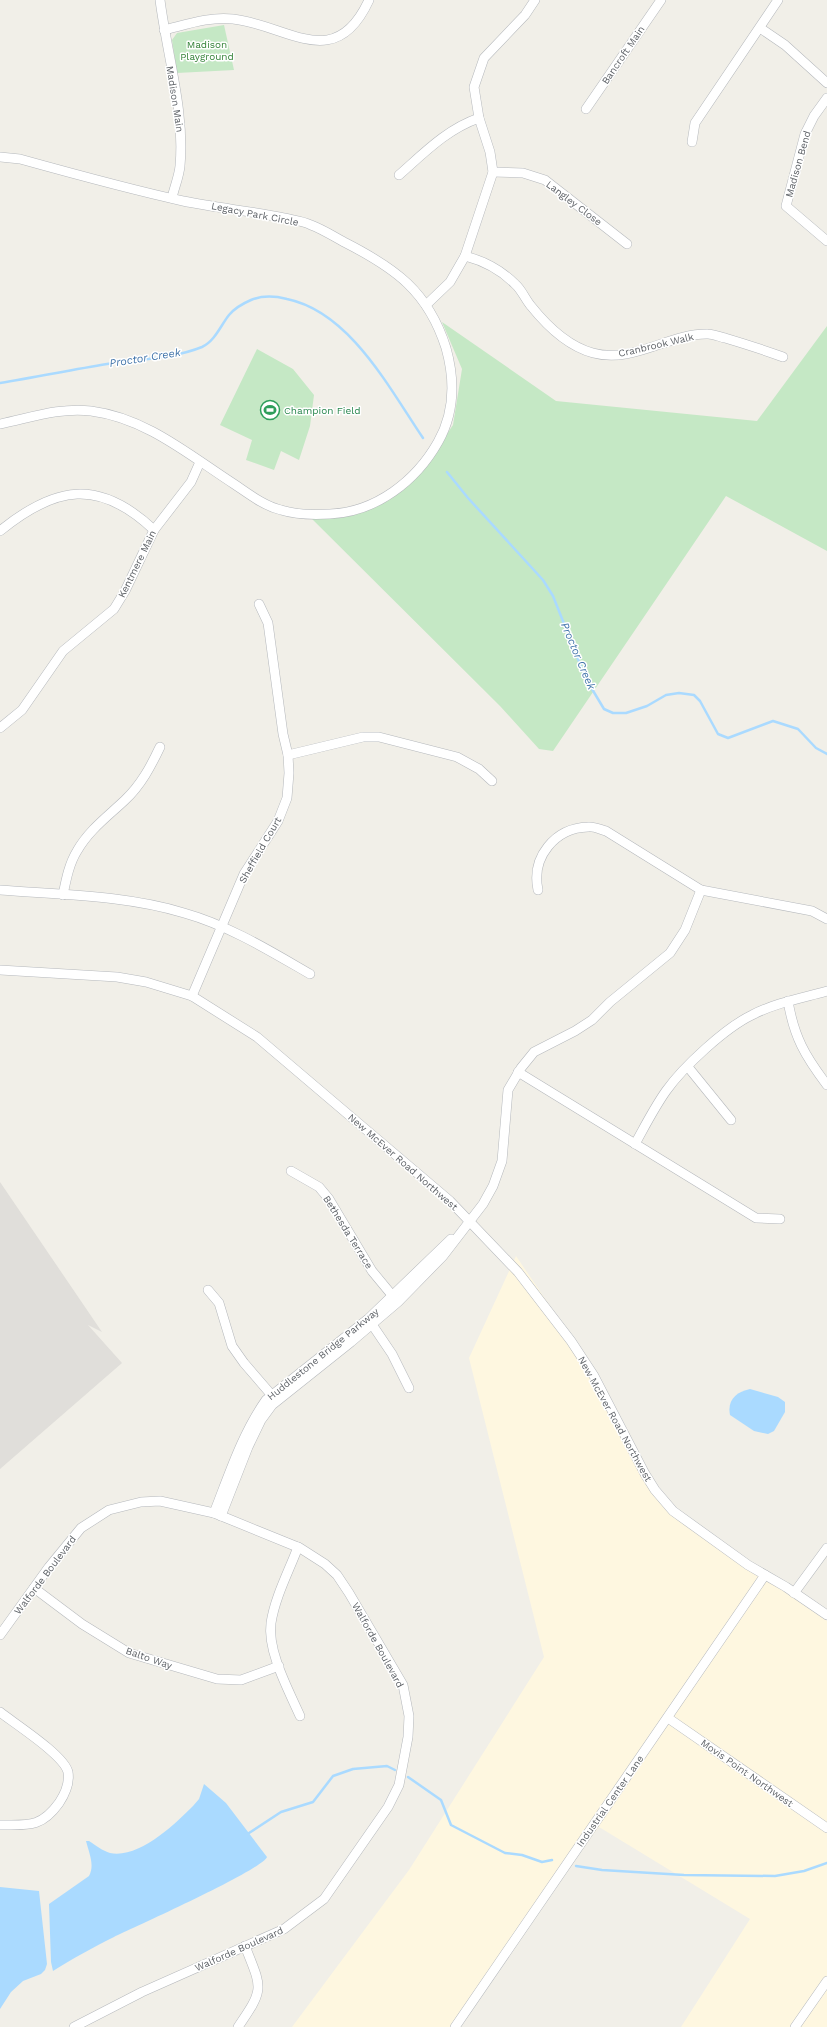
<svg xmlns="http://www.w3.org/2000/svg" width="827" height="2027" viewBox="0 0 827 2027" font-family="'Work Sans',sans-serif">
<rect width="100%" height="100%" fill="#f1efe8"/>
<path fill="#fef7e0" d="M516 1256 574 1341 660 1493 691 1527 827 1621V2027H681L750 1919 599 1827 451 2027H292L409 1870 544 1657 469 1358Z"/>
<path fill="#e0deda" d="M0 1182 102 1332 88 1325 122 1363 0 1469Z"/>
<g fill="#c5e8c5">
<path d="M224 25 234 70 177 73 172 40 177 33Z"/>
<path d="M442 322 556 401 757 421 827 326V551L726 496 553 751 539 749 500 706 305 512 348 515 423 469 453 425 462 369Z"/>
<path d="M257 349 293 369 314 395 310 426 299 460 281 451 274 470 246 460 252 440 220 425Z"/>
</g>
<g fill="#aadaff">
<path d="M750 1389 778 1397 785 1402V1412L774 1431 768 1434 754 1431 730 1415C727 1400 736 1392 750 1389Z"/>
<path d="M204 1784 226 1803 267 1857C262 1870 135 1927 114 1937 94 1947 72 1959 53 1971L51 1962 49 1904 89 1876C95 1865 89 1853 86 1841H89C95 1845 103 1851 110 1853 139 1859 175 1824 193 1806L199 1799Z"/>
<path d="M0 1887 39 1891 47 1964 45 1970 41 1974 23 1981 11 1992 0 2009Z"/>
</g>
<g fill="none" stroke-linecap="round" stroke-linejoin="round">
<g stroke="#aadaff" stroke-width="2.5">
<path d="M0 383C36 377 71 370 107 364 139 359 172 359 202 347 215 341 221 325 229 315 234 309 244 303 251 300 263 295 275 296 287 299 350 312 389 388 423 438"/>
<path d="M447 472 468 498 543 580 553 596 586 679 604 709 613 713H626L647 706 666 695 679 693 694 695 700 701 718 734 728 738 773 721 798 729 816 748 827 754"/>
<path d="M408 1777 441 1800 451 1825 505 1853 522 1855 542 1862 552 1860"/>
<path d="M249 1833 281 1812 313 1802 333 1776 353 1769 387 1766 395 1770"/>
<path d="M576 1866 602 1870 684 1875 775 1876 804 1871 827 1863"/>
</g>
<defs>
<g id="minor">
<path d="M160 0C167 55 185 111 180 166 179 177 174 188 172 198"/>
<path d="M760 28 785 45 827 83"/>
<path d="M164 30C185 25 210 16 233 19 288 25 335 74 369 0"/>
<path d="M827 98 814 116 805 134 786 206 827 241"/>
<path d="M586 109 661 0"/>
<path d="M692 142 695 123 778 0"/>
<path d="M0 157 20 159C74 174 128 189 183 201 217 208 251 211 284 218 293 220 303 221 311 225 322 229 333 236 344 242 395 268 428 291 446 348 455 380 455 412 438 442 416 481 376 512 330 514 314 515 297 515 281 510 264 506 249 494 234 484 189 455 146 418 91 411 60 407 30 418 0 424"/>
<path d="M493 172 523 173 545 180 627 244"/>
<path d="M399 175C424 153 447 129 479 118"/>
<path d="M465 256C484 261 501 270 515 284 522 290 525 299 531 306 547 326 567 346 593 353 634 364 669 333 708 334 713 334 720 337 725 338 745 344 764 350 783 357"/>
<path d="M426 305 450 282 465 256 493 172 490 152 479 118 474 87 484 58 525 15 535 0"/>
<path d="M0 531C55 486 99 478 154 530"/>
<path d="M0 728 22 710 63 651 114 609 125 591 154 530 191 482 200 462"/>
<path d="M288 755 363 737H379L457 757 479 769 492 781"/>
<path d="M0 890C61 895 125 895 184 913 230 926 270 951 310 974"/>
<path d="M538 890C531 857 555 828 588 827 594 826 601 830 606 831L701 890 812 911 827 919"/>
<path d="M63 895C66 880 69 864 77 851 89 830 107 817 125 800 141 785 151 766 160 747"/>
<path d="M0 970 117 977 146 982 192 996 257 1037 450 1201 518 1272 571 1341 594 1376 645 1474 655 1490 673 1511 748 1565 786 1587 827 1615"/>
<path d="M192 996 244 874 278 821 287 798 289 773 288 755 283 734 268 623 259 604"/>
<path d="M788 1001C794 1037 805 1056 827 1085"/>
<path d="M688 1067 731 1120"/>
<path d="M518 1072 756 1218 780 1219"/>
<path d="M635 1144C645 1126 654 1108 666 1091 683 1067 725 1028 752 1015 775 1003 802 998 827 991"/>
<path d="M291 1171 319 1187 329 1199 372 1271 396 1300"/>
<path d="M208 1290 219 1303 232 1346 244 1363 275 1399"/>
<path d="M369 1320 392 1354 409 1388"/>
<path d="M214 1513C229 1475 242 1434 266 1400L368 1319 451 1239"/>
<path d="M221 1516 248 1447 261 1420 272 1405 351 1342 398 1302 443 1256 483 1204 493 1186 502 1161 508 1090 521 1068 534 1052 575 1031 592 1020 610 1002 670 953 685 930 701 890"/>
<path d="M298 1547C289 1571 275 1597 271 1623 267 1651 289 1691 300 1716"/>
<path d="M34 1588 82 1624 129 1653 217 1679 241 1680 279 1666"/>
<path d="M794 1593 827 1548"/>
<path d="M0 1635 49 1567 81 1528 109 1510 141 1502 160 1501 214 1513 300 1548 325 1564 337 1575 349 1593 403 1685 409 1716 408 1737 399 1785 388 1807 324 1899 284 1929 142 1992 74 2027"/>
<path d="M0 1712C15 1724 64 1755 68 1772 70 1784 65 1794 59 1803 41 1828 28 1825 0 1825"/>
<path d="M668 1718 827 1828"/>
<path d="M238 2027C265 1988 262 1989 245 1946"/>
<path d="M455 2027 765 1575"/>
<path d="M795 2027 827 1981"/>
</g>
</defs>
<use href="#minor" stroke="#b5b8bc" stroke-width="10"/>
<use href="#minor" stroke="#fff" stroke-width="9"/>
</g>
<defs>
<symbol id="stadium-ring" viewBox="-11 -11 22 22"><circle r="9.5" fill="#fff" stroke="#2e9e5b" stroke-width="1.5"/><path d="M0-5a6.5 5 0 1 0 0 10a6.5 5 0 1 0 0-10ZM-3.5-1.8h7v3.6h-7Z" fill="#2e9e5b"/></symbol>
</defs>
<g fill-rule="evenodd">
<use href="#stadium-ring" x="259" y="399" width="22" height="22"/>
</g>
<g text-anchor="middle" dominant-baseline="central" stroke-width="3" stroke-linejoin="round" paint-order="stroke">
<g font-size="10" fill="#348238" stroke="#fff">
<text x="207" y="44">Madison<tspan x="207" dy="12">Playground</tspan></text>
</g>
<g font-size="10" fill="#5f6368" stroke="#fff">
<text transform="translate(623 55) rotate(-56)">Bancroft Main</text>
<text transform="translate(175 99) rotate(81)">Madison Main</text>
<text transform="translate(798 164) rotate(-74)">Madison Bend</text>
<text transform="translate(574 203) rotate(37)">Langley Close</text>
<text transform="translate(255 214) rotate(11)">Legacy Park Circle</text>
<text transform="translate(656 345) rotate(-13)">Cranbrook Walk</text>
<text transform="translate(137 564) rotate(-64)">Kentmere Main</text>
<text transform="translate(260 850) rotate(-60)">Sheffield Court</text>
<text transform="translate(403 1162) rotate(41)">New McEver Road Northwest</text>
<text transform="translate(348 1232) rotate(58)">Bethesda Terrace</text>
<text transform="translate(323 1354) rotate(-39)">Huddlestone Bridge Parkway</text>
<text transform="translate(615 1419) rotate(61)">New McEver Road Northwest</text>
<text transform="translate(45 1575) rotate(-53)">Walforde Boulevard</text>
<text transform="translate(378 1645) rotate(61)">Walforde Boulevard</text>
<text transform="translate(149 1658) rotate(19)">Balto Way</text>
<text transform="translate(747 1773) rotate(35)">Movis Point Northwest</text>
<text transform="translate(610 1801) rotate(-55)">Industrial Center Lane</text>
<text transform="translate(239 1949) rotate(-24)">Walforde Boulevard</text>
</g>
<g font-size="10" fill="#27864d" stroke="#fff" text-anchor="start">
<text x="284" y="410">Champion Field</text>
</g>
<g font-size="11" font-style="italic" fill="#4174aa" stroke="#fff">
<text transform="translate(145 358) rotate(-9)">Proctor Creek</text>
<text transform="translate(578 656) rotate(67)">Proctor Creek</text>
</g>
</g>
</svg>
